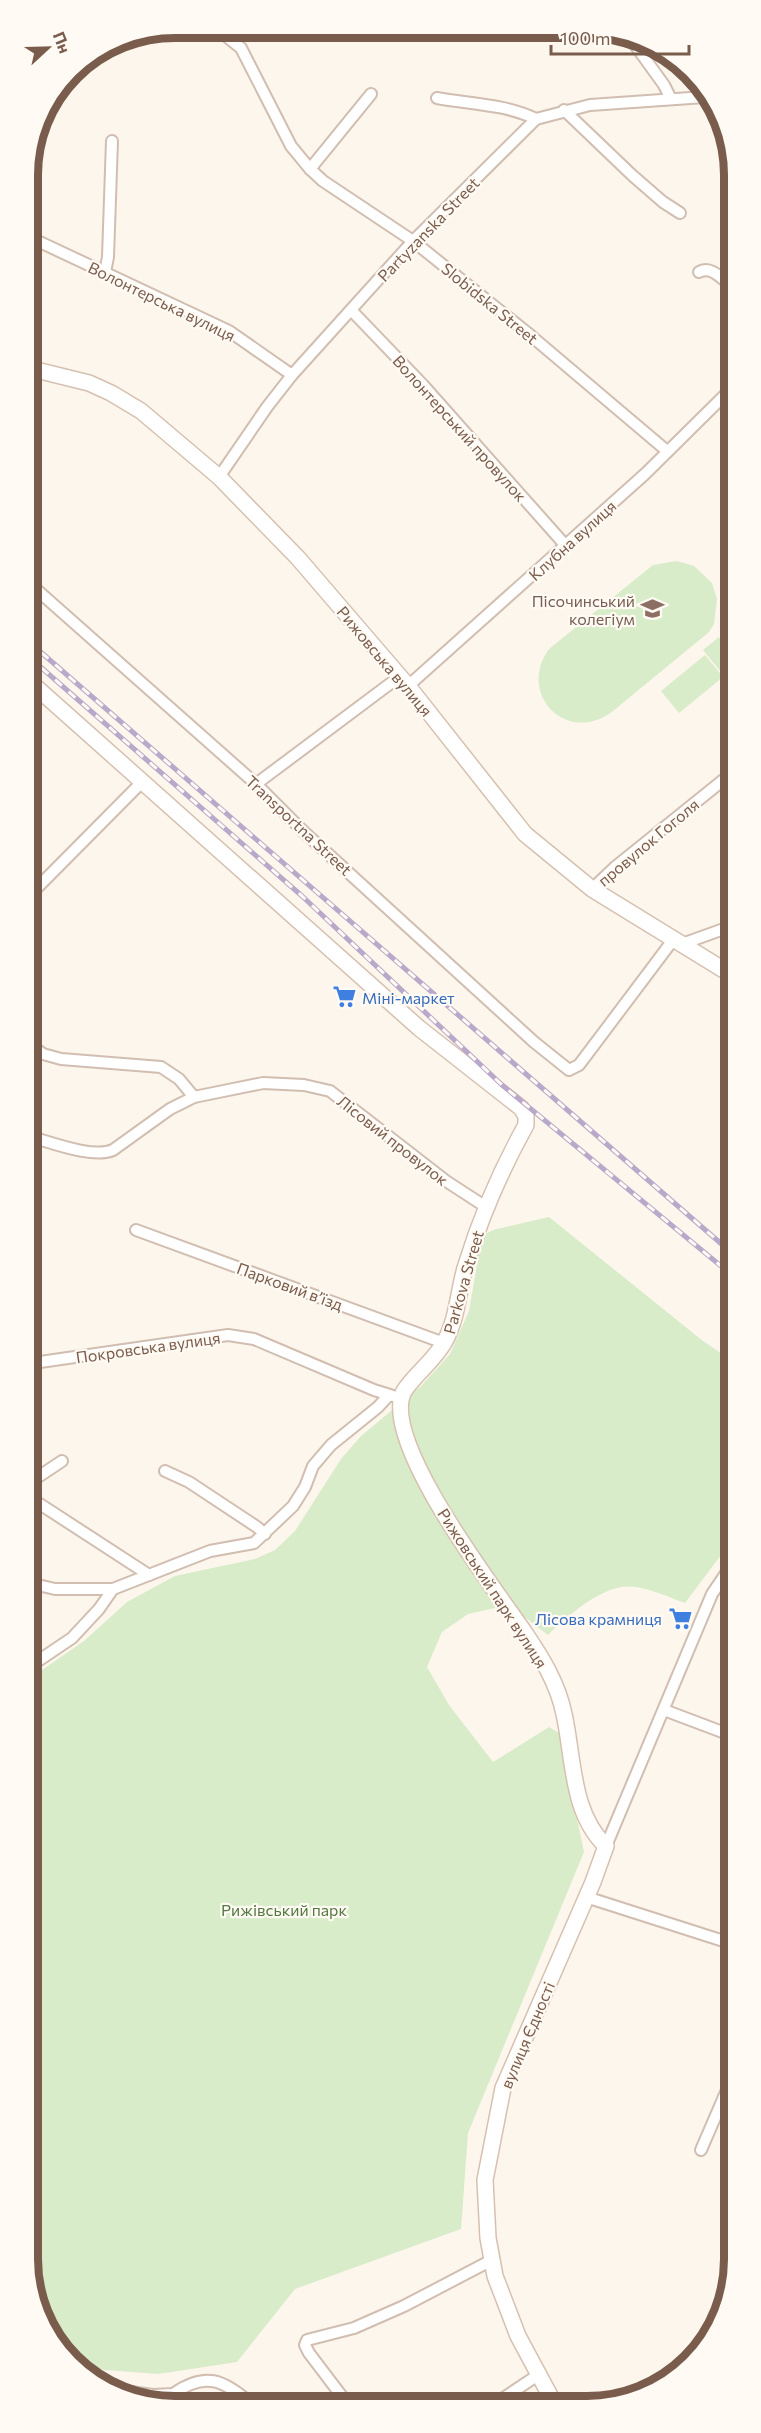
<svg xmlns="http://www.w3.org/2000/svg" width="761" height="2433" viewBox="0 0 761 2433" font-family="Commissioner,sans-serif">
<rect width="100%" height="100%" fill="#fdf6ec"/>
<g fill="#d8ecc9">
<path d="M677 561 694 566 712 583 717 599 714 624 709 632 613 711C568 746 516 695 549 649L653 565Z"/>
<path d="M719 637 732 653V671L725 677 703 650Z"/>
<path d="M705 655 723 677 679 713 661 691Z"/>
<path d="M549 1217 703 1341 733 1361V1539L685 1603C667 1597 642 1584 622 1587 598 1590 564 1618 548 1635L522 1615 495 1608 468 1614 442 1632 427 1667 449 1705 493 1762 549 1727 559 1733 584 1852 468 2133 461 2229 295 2289 237 2362 158 2374 80 2368 70 2362 30 2287 29 1679 84 1641 127 1602 175 1576 255 1559 275 1550 295 1531 341 1459 361 1436 421 1386 450 1354 469 1311 482 1236 493 1230Z"/>
</g>
<g fill="none" stroke-linecap="round" stroke-linejoin="round">
<defs>
<g id="street">
<path d="M201 27 221 32 241 48 291 146 310 169 323 181 413 241 530 335 667 451"/>
<path d="M630 38 664 85 671 99"/>
<path d="M437 98C470 104 505 104 536 119"/>
<path d="M564 110 633 176 663 202 680 213"/>
<path d="M310 169 371 94"/>
<path d="M27 236 229 331 292 375"/>
<path d="M105 272 108 257 112 141"/>
<path d="M699 272C711 265 722 279 731 286"/>
<path d="M352 311 423 385 566 546"/>
<path d="M219 477 267 407 292 375 413 241 536 119 590 105 705 97"/>
<path d="M28 582 256 784 304 832 534 1042 569 1070 579 1065 673 940"/>
<path d="M408 686 645 474 732 388"/>
<path d="M256 784 399 677"/>
<path d="M592 889 614 868 732 773"/>
<path d="M28 897 141 783"/>
<path d="M682 944 732 926"/>
<path d="M28 1043 43 1054 61 1059 161 1067 179 1079 194 1097"/>
<path d="M28 1136C50 1142 93 1159 113 1150L170 1109 194 1097 263 1083 304 1085 330 1091 446 1181 486 1207"/>
<path d="M136 1230 444 1343"/>
<path d="M29 1361 40 1362 228 1335 254 1339 374 1390 393 1396"/>
<path d="M165 1471 189 1482 257 1527 265 1534"/>
<path d="M29 1483 62 1461"/>
<path d="M29 1497 149 1575"/>
<path d="M29 1583 55 1589H113"/>
<path d="M29 1667 72 1638 99 1609 113 1589 210 1551 254 1543 293 1506 305 1487 313 1466 331 1445 378 1407 389 1395"/>
<path d="M664 1710 733 1736"/>
<path d="M606 1846 712 1594 733 1563"/>
<path d="M586 1897 733 1944"/>
<path d="M701 2150 733 2076"/>
<path d="M123 2391 153 2395 173 2394"/>
<path d="M173 2394C205 2371 224 2380 250 2403"/>
<path d="M347 2403 309 2353 305 2345 307 2340 354 2328 404 2306 492 2260"/>
<path d="M496 2403 538 2375"/>
</g>
<g id="secondary">
<path d="M28 368 89 383 111 393 141 411 219 477 298 558 408 686 525 834 592 889 732 975"/>
<path d="M28 680 419 1028 521 1108 526 1116V1125C501 1170 481 1216 466 1265 458 1290 458 1317 445 1341 435 1360 416 1373 404 1391 379 1440 495 1589 525 1633 542 1658 558 1684 564 1714 574 1759 571 1813 606 1846L593 1882 503 2088 485 2180 488 2238 495 2276 518 2336 554 2403"/>
</g>
</defs>
<use href="#street" stroke="#d1beb0" stroke-width="14"/>
<use href="#secondary" stroke="#d6c0b0" stroke-width="18"/>
<use href="#street" stroke="#fff" stroke-width="10"/>
<use href="#secondary" stroke="#fff" stroke-width="15"/>
<defs>
<g id="rail">
<path d="M28 641 733 1254"/>
<path d="M28 656 302 896 502 1085 733 1276"/>
</g>
</defs>
<use href="#rail" stroke="#b9a8c9" stroke-width="5"/>
<use href="#rail" stroke="#fffaf3" stroke-width="3" stroke-dasharray="9" stroke-linecap="butt"/>
</g>
<defs>
<symbol id="school-bare" viewBox="-9 -9 18 18"><path d="M0-5L7-2L0 1L-7-2ZM-4 1L0 2.5L4 1V4Q0 6-4 4Z" fill="#8d6e63" stroke="#fffaf3" stroke-width="2.5" paint-order="stroke"/></symbol>
<symbol id="supermarket-bare" viewBox="-9 -9 18 18"><path d="M-6-5.5h2.5l.6 2H6L4.5 2H-2.5L-4.4-4H-6ZM-1.5 3.2a1.3 1.3 0 1 0 .1 0ZM3 3.2a1.3 1.3 0 1 0 .1 0Z" fill="#3f7fe0" stroke="#fffaf3" stroke-width="2.5" paint-order="stroke"/></symbol>
</defs>
<g fill-rule="evenodd">
<use href="#school-bare" x="636" y="592" width="33" height="33"/>
<use href="#supermarket-bare" x="328" y="980" width="33" height="33"/>
<use href="#supermarket-bare" x="664" y="1602" width="33" height="33"/>
</g>
<g text-anchor="middle" dominant-baseline="central" stroke-width="4.5" stroke-linejoin="round" paint-order="stroke">
<g font-size="16" fill="#7a5c4d" stroke="#fffaf3">
<text transform="translate(428 229) rotate(-46)">Partyzanska Street</text>
<text transform="translate(162 301) rotate(26)">Волонтерська вулиця</text>
<text transform="translate(490 303) rotate(39)">Slobidska Street</text>
<text transform="translate(460 428) rotate(48)">Волонтерський провулок</text>
<text transform="translate(572 540) rotate(-42)">Клубна вулиця</text>
<text transform="translate(385 661) rotate(50)">Рижовська вулиця</text>
<text transform="translate(299 825) rotate(43)">Transportna Street</text>
<text transform="translate(648 842) rotate(-40)">провулок Гоголя</text>
<text transform="translate(393 1140) rotate(38)">Лісовий провулок</text>
<text transform="translate(463 1282) rotate(-74)">Parkova Street</text>
<text transform="translate(290 1286) rotate(20)">Парковий в’їзд</text>
<text transform="translate(148 1347) rotate(-8)">Покровська вулиця</text>
<text transform="translate(493 1588) rotate(57)">Рижовський парк вулиця</text>
<text transform="translate(527 2035) rotate(-67)">вулиця Єдності</text>
</g>
<g font-size="16" fill="#785e54" stroke="#fffaf3" text-anchor="end">
<text x="635" y="600">Пісочинський<tspan x="635" dy="18">колегіум</tspan></text>
</g>
<g font-size="16" fill="#366cbe" stroke="#fffaf3" text-anchor="start">
<text x="362" y="997">Міні-маркет</text>
<text x="662" y="1618" text-anchor="end">Лісова крамниця</text>
</g>
<g font-size="16" fill="#537a41" stroke="#fffaf3">
<text x="284" y="1909">Рижівський парк</text>
</g>
</g>
<path d="M0 0H761V2433H0ZM175 38H587A137 137 0 0 1 724 175V2259A137 137 0 0 1 587 2396H175A137 137 0 0 1 38 2259V175A137 137 0 0 1 175 38Z" fill="#fffaf3" fill-rule="evenodd"/>
<path fill="none" stroke="#7a5c4d" stroke-width="8" d="M175 38H587A137 137 0 0 1 724 175V2259A137 137 0 0 1 587 2396H175A137 137 0 0 1 38 2259V175A137 137 0 0 1 175 38Z"/>
<g transform="translate(48 48) rotate(68)" stroke="#fffaf3" stroke-width="4.5" paint-order="stroke">
<path d="M0-4.5L10 22L0 15L-10 22Z" fill="#7a5c4d"/>
<text y="-9" font-size="16" font-weight="bold" text-anchor="middle" fill="#7a5c4d">Пн</text>
</g>
<path d="M551 45v9h138v-9" fill="none" stroke="#7a5c4d" stroke-width="3"/>
<text x="560" y="45" font-size="18" fill="#7a5c4d" stroke="#fffaf3" stroke-width="4.5" paint-order="stroke">100 m</text>
</svg>
